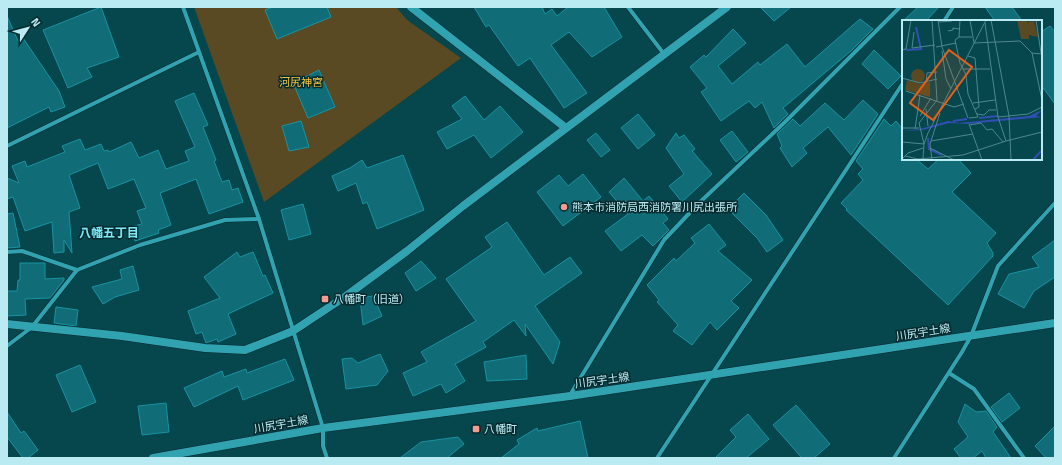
<svg xmlns="http://www.w3.org/2000/svg" width="1062" height="465" viewBox="0 0 1062 465" font-family="'Titillium Web','Noto Sans JP',sans-serif">
<rect width="100%" height="100%" fill="#06464d"/>
<path fill="#5a4a23" d="M194 7H396L407 20 461 58 264 202Z"/>
<g fill="#106c76" stroke="#1993a1">
<path d="M101 7 119 57 87 68 92 77 68 88 43 30Z"/>
<path d="M273 7H327L331 17 277 39 265 10Z"/>
<path d="M474 7H542L545 14 552 9 557 16 568 7H604L622 37 592 57 569 32 551 45 587 93 564 108 530 58 518 66 489 25 486 27Z"/>
<path d="M760 7H791L774 21Z"/>
<path d="M918 7H939L926 21H903Z"/>
<path d="M985 7H1012L1022 21H995Z"/>
<path d="M7 16 18 41 23 38 59 91 65 107 51 112 49 107 7 128Z"/>
<path d="M860 19 873 29 852 50 783 108 788 114 774 128 762 102 755 108 749 101 721 121 701 92 707 88 690 67 704 55 706 57 733 29 746 43 718 66 732 84 758 62 760 65 787 44 805 67Z"/>
<path d="M1050 26 1055 32V104L1041 85V32Z"/>
<path d="M874 50 901 76 888 89 862 64Z"/>
<path d="M319 70 335 107 308 118 293 83Z"/>
<path d="M194 93 208 125 203 127 216 160 214 161 222 182 229 180 232 190 238 188 243 202 209 214 196 179 160 193 171 225 158 230 159 233 135 241 130 227 142 224 137 211 146 208 134 179 108 189 98 163 69 175 80 208 69 212 72 253 64 240V252L54 253 52 222 25 231 13 197 7 199V178L19 183 12 166 25 161 27 167 65 152 62 146 80 139 85 150 101 144 104 151 108 150 109 152 131 142 139 158 158 150 166 169 189 161 185 151 195 147 175 101Z"/>
<path d="M465 96 484 120 500 106 523 132 491 158 474 135 447 149 437 132 462 119 452 106Z"/>
<path d="M863 100 878 114 851 155 828 127 803 148 807 153 792 167 780 148 782 146 777 134 793 119 800 126 825 103 844 120Z"/>
<path d="M638 114 655 135 638 149 621 128Z"/>
<path d="M884 119 891 126 896 121 903 129V159H916L928 169 939 159H958L971 173 952 192 996 233 987 243 993 253V256L948 305 846 210 847 209 841 203 863 180 858 174 863 169 856 161Z"/>
<path d="M301 121 309 147 289 151 282 126Z"/>
<path d="M732 131 748 152 736 162 720 140Z"/>
<path d="M596 133 610 150 601 157 587 140Z"/>
<path d="M676 133 679 138 684 135 695 149 692 151 712 174 682 202 669 186 684 174 666 148Z"/>
<path d="M403 155 424 210 377 229 367 202 363 204 356 183 338 191 332 176 350 168 362 160 367 168Z"/>
<path d="M583 174 601 197 563 226 537 192 559 175 568 186Z"/>
<path d="M624 178 643 201 649 196 668 219 663 223 669 230 653 246 642 235 621 251 605 231 628 214 609 192Z"/>
<path d="M744 193 766 215 783 240 767 252 757 238 728 209Z"/>
<path d="M303 204 311 234 289 240 281 210Z"/>
<path d="M13 213 20 247 7 248V214Z"/>
<path d="M507 222 544 275 570 257 582 273 535 306 560 342 553 364 525 324 526 336 514 320 483 342 486 347 455 364 465 381 446 393 441 384 413 396 403 373 427 362 421 352 476 321 446 279 492 247 485 237Z"/>
<path d="M709 224 726 245 718 251 752 280 731 301 739 308 717 330 710 322 692 345 673 331 678 325 657 302 659 300 647 285 674 258 676 261 695 243 691 238Z"/>
<path d="M1055 240V277L1034 291 1024 308 998 294 1009 274 1039 267 1032 257Z"/>
<path d="M237 252 240 257 253 252 263 276 265 275 273 293 228 314 236 334 218 342 217 339 206 343 202 332 196 334 188 311 220 298 204 277Z"/>
<path d="M421 261 436 278 416 291 405 273Z"/>
<path d="M20 263H45V279L64 278V280L50 298 25 299 26 315 7 316V291H17L18 280H20Z"/>
<path d="M133 266 139 290 115 297 103 304 92 287 122 279 120 270Z"/>
<path d="M373 296 382 316 363 325 360 298Z"/>
<path d="M56 307 78 310 76 326 54 323Z"/>
<path d="M380 354 388 371 377 385 346 389 342 359 352 358 358 363Z"/>
<path d="M526 355 527 379 487 381 484 362Z"/>
<path d="M285 359 294 380 243 400 238 386 194 407 184 388 222 371 224 377 246 369 247 373Z"/>
<path d="M80 365 96 402 72 412 56 375Z"/>
<path d="M1009 393 1020 408 1002 422 991 407Z"/>
<path d="M166 403 169 432 142 435 138 406Z"/>
<path d="M965 404 976 412 986 411 997 427 993 432 1011 458H986L982 451 973 458H961L954 449 968 437 958 422Z"/>
<path d="M796 405 830 444 814 458H802L773 425Z"/>
<path d="M7 412 21 433 24 431 38 450 28 458H23L7 437Z"/>
<path d="M748 414 769 439 746 458H715L736 437 730 430Z"/>
<path d="M580 421 588 458H501L519 444 517 440 537 428 538 431Z"/>
<path d="M1055 426V458H1046L1035 446Z"/>
<path d="M458 437 464 444 447 458H400L421 442Z"/>
</g>
<g fill="none" stroke-linecap="round" stroke-linejoin="round">
<defs>
<g id="street">
<path d="M183 7 259 219 323 428V446L327 458"/>
<path d="M628 7 664 54"/>
<path d="M944 21 953 7"/>
<path d="M7 146 199 52"/>
<path d="M7 252 22 251 77 270"/>
<path d="M7 346 32 327 77 270 140 245 225 220 259 219"/>
<path d="M949 373 974 389 1024 458"/>
<path d="M570 395 664 240 700 202 785 122 900 7"/>
<path d="M657 458 903 83"/>
<path d="M894 458 962 352 971 336 998 266 1055 203"/>
</g>
<g id="secondary">
<path d="M411 7 566 128"/>
<path d="M7 324 122 336 205 348 245 350 293 331 346 296 407 251 463 206 727 7"/>
<path d="M153 458 323 428 570 396 1055 323"/>
</g>
</defs>
<use href="#street" stroke="#062a2e" stroke-width="5"/>
<use href="#secondary" stroke="#062a2e" stroke-width="9"/>
<use href="#street" stroke="#31a2b0" stroke-width="4"/>
<use href="#secondary" stroke="#31a2b0" stroke-width="8"/>
</g>
<g fill="#f59c92" stroke="#062a2e" stroke-width="1.5">
<circle cx="564" cy="207" r="4"/>
<rect x="321" y="295" width="8" height="8" rx="2"/>
<rect x="472" y="425" width="8" height="8" rx="2"/>
</g>
<g text-anchor="middle" dominant-baseline="central" stroke-width="3" stroke-linejoin="round" paint-order="stroke">
<g font-size="11" fill="#f7c43c" stroke="#062a2e">
<text x="301" y="82">河尻神宮</text>
</g>
<g font-size="11" fill="#bbebf2" stroke="#062a2e" text-anchor="start">
<text x="572" y="207">熊本市消防局西消防署川尻出張所</text>
<text x="333" y="299">八幡町（旧道）</text>
<text x="484" y="429">八幡町</text>
</g>
<g font-size="11" fill="#bbebf2" stroke="#062a2e">
<text transform="translate(923 332) rotate(-9)">川尻宇土線</text>
<text transform="translate(602 380) rotate(-8)">川尻宇土線</text>
<text transform="translate(281 424) rotate(-10)">川尻宇土線</text>
</g>
<g font-size="12" font-weight="bold" fill="#7fe8f6" stroke="#062a2e">
<text x="109" y="232">八幡五丁目</text>
</g>
</g>
<g transform="translate(902 20)">
<rect width="140" height="140" fill="#06464d"/>
<path d="M115 0H125L126 6V2L132 1 136 17 127 15V19H119ZM9 56a7 7 0 1 1 14 0a7 7 0 1 1-14 0ZM5 60 18 64 28 62V77L3 70Z" fill="#5a4a23"/>
<path d="M140 90 134 96 140 97 66 104 47 103 21 110 0 111 18 109 46 101 57 103 127 96Z" fill="#314fb3"/>
<path fill="none" stroke="#314fb3" stroke-width="2" d="M4 30 19 29 14 7M77 98 96 96M51 101 65 99M26 118 27 129 40 135M131 140 140 130"/>
<path fill="none" stroke="#4e888f" stroke-width="1" d="M36 0 40 27 66 98M68 0 72 23 118 21 130 33 140 34M89 0 107 96 109 140M134 0 139 33M36 2 50 1M83 3 96 97M46 11 51 10V8L57 9M12 12 10 28 33 25M57 17 58 0M34 27 54 23M0 30 4 29 9 0M40 31 44 59 49 69M130 33 140 80M66 36 73 38 77 87 73 89M61 49H88M0 58 18 63 35 59M24 63 25 53 35 52M4 71 52 87 62 84M71 83 93 80M24 89 26 106M75 94 82 95 87 90H94M18 96 29 78M67 98 76 97 66 74 64 55 58 43 53 20 57 17H70M67 104 80 140M68 105 79 103 85 110 90 109 101 122M0 108H17M13 109 18 75M29 121 71 114M104 121 140 112M0 122 22 124M22 124 17 103 35 80 30 0M28 128 52 140M3 136 16 139 61 135 104 121 96 97 126 94 140 87M0 139 6 133 21 128M21 139 22 124 26 113 84 0M30 140 28 124 38 93"/>
<path fill="#e66018" fill-opacity="0.15" stroke="#e66018" stroke-width="2" d="M47 30 70 47 31 100 8 83Z"/>
<rect width="140" height="140" fill="none" stroke="#bbebf2" stroke-width="2"/>
</g>
<rect width="1062" height="465" fill="none" stroke="#bbebf2" stroke-width="16"/>
<g transform="translate(28 28) rotate(54)" stroke="#062a2e" stroke-width="3" paint-order="stroke">
<path d="M0-3L7 15L0 10L-7 15Z" fill="#bbebf2"/>
<text y="-6" font-size="11" font-weight="bold" text-anchor="middle" fill="#bbebf2">N</text>
</g>
</svg>
